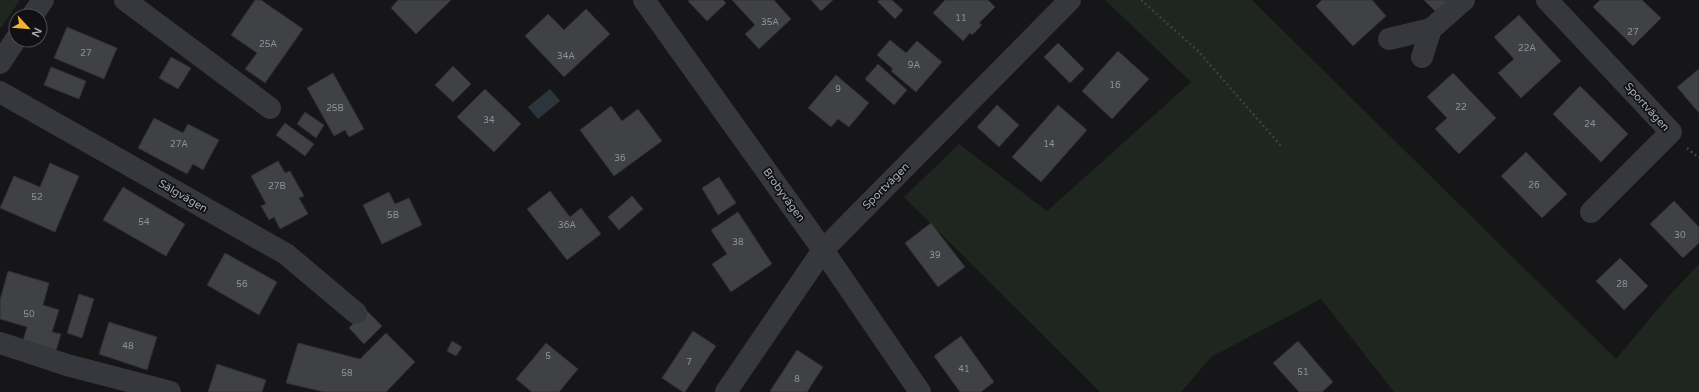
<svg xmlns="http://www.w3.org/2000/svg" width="1699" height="392" viewBox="0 0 1699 392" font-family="'Varela Round',sans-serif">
<rect width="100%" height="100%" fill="#161618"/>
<g fill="#1e261f">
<path d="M0 0H20L1 28 0 27Z"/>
<path d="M1105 0H1252L1616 359 1668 297 1699 264V392H1394L1321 299 1211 357 1181 392H1100L904 197 959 144 1047 211 1191 82Z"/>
</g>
<path fill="#2c353c" d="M550 89 560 101 538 119 528 107Z"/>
<g fill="#404145" stroke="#303034">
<path d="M255 0H261L303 29 265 83 245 69 257 53 231 35Z"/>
<path d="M398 0H451L416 34 391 8Z"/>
<path d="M690 0H723L726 3 707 21 688 1Z"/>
<path d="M732 0H774L791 19 759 49 745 34 755 25Z"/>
<path d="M811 0H833L821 11Z"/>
<path d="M879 0H892L903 10 895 19 878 2Z"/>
<path d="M945 0H988L995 7 979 23 982 25 972 35 970 33 963 41 933 13Z"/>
<path d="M1322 0H1372L1386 16 1353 46 1316 6Z"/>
<path d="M1424 0H1455L1439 15Z"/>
<path d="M1600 0H1642L1661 18 1633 46 1593 7Z"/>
<path d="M586 9 610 34 564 77 525 36 548 14 564 30Z"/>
<path d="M1519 15 1561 61 1521 98 1498 73 1514 59 1494 37Z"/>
<path d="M67 27 117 48 104 79 54 58Z"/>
<path d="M890 40 906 53 917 41 942 62 916 92 891 71 893 69 877 55Z"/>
<path d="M1058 43 1084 69 1070 83 1044 57Z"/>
<path d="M1118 51 1149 79 1112 119 1082 91Z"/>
<path d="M171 57 191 68 178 89 159 78Z"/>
<path d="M878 64 907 90 894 105 865 79Z"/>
<path d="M453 66 471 84 453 102 435 85Z"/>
<path d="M51 67 86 81 79 99 44 85Z"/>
<path d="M1699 69V113L1677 87Z"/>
<path d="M333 73 364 129 349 137 345 130 334 136 307 88Z"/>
<path d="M1453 73 1496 118 1459 154 1435 129 1447 118 1427 97Z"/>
<path d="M836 75 869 103 849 127 838 119 831 127 808 108Z"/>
<path d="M1580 86 1628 134 1601 162 1553 114Z"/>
<path d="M485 89 521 124 494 152 457 117Z"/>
<path d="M997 105 1019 125 999 147 977 127Z"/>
<path d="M1058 105 1087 130 1041 182 1012 157Z"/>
<path d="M611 106 622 121 638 109 662 141 614 176 580 130Z"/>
<path d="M305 112 324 125 316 138 297 124Z"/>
<path d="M154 118 183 133 188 124 219 140 203 170 193 164 187 174 138 148Z"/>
<path d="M285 123 314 144 305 156 276 135Z"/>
<path d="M1526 152 1567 194 1542 218 1501 176Z"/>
<path d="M278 161 285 173 290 171 304 196 299 198 308 214 280 229 274 217 269 220 261 206 266 204 251 176Z"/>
<path d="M50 163 79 176 55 232 0 208 14 176 40 187Z"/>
<path d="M719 177 736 203 718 215 702 188Z"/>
<path d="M123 187 185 224 166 256 103 220Z"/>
<path d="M550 191 570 217 581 208 601 234 567 260 527 209Z"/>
<path d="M389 192 395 204 409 198 422 225 382 244 363 205Z"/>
<path d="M632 196 643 209 619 230 608 217Z"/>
<path d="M1674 201 1699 227V243L1683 258 1650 224Z"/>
<path d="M738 212 772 264 731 292 712 264 727 254 711 230Z"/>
<path d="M931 223 965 267 938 287 905 243Z"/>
<path d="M225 253 277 282 259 315 207 285Z"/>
<path d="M1620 258 1648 286 1624 310 1596 281Z"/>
<path d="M8 271 49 283 43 305 59 310 52 332 61 334 55 354 22 344 27 327 0 319V300Z"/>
<path d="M79 294 94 299 82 338 67 333Z"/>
<path d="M366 310 382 326 364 344 349 328Z"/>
<path d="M109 322 157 337 147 370 99 354Z"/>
<path d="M693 331 716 346 685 392H683L662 378Z"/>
<path d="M386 333 415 362 386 392H324L286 383 298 343 360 359Z"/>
<path d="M961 336 994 382 981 392H960L934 356Z"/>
<path d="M452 341 462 347 456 356 447 351Z"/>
<path d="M1298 341 1333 382 1322 392H1299L1273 363Z"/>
<path d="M546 343 578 369 559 392H532L516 379Z"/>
<path d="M797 350 823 367 807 392H772L770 391Z"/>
<path d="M217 364 266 380 262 392H208Z"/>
</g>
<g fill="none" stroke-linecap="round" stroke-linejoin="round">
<g stroke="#3d3f44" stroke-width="2.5" stroke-dasharray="2 3" stroke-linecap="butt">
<path d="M1141 0 1198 51 1282 147"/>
<path d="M1687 148 1699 158"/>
</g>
<g stroke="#37383d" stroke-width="22">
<path d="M125 0 270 108"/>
<path d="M644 0 823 250 920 392"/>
<path d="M1547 0 1671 132 1591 212"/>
<path d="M32 16 43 0"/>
<path d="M1389 39 1431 29"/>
<path d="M1422 57 1431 29 1464 0"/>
<path d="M0 63 16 39"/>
<path d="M0 92 286 254 356 313"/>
<path d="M0 343 67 365 170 392"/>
<path d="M726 392 823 250 1070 0"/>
</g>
</g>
<g text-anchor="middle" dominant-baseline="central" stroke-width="3.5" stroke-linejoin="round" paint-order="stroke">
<g font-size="9" fill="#8e929b">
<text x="961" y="18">11</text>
<text x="770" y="22">35A</text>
<text x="1633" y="32">27</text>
<text x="268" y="44">25A</text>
<text x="1527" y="48">22A</text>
<text x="86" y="53">27</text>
<text x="566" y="56">34A</text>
<text x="914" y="65">9A</text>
<text x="1115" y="85">16</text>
<text x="838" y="89">9</text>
<text x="1461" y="107">22</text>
<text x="335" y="108">25B</text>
<text x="489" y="120">34</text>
<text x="1590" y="124">24</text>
<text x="179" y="144">27A</text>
<text x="1049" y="144">14</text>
<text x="620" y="158">36</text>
<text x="1534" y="185">26</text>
<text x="277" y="186">27B</text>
<text x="37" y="197">52</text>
<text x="393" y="215">5B</text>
<text x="144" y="222">54</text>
<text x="567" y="225">36A</text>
<text x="1680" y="235">30</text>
<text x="738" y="242">38</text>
<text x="935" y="255">39</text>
<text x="242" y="284">56</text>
<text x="1622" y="284">28</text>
<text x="29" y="314">50</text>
<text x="128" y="346">48</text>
<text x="548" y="356">5</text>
<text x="689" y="362">7</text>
<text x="964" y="369">41</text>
<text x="1303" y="372">51</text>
<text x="347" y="373">58</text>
<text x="797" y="379">8</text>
</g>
<g font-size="11" fill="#a8adb8" stroke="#111113">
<text transform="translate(1647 107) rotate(48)">Sportvägen</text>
<text transform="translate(886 186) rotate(-45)">Sportvägen</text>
<text transform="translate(784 195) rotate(54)">Brobyvägen</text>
<text transform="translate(183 196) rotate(30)">Sälgvägen</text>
</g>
</g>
<g transform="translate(28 28) rotate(116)"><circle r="19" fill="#111113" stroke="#4d4f55"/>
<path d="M0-3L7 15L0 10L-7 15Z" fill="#f2b134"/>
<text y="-6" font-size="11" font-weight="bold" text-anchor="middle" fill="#a8adb8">N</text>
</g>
</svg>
